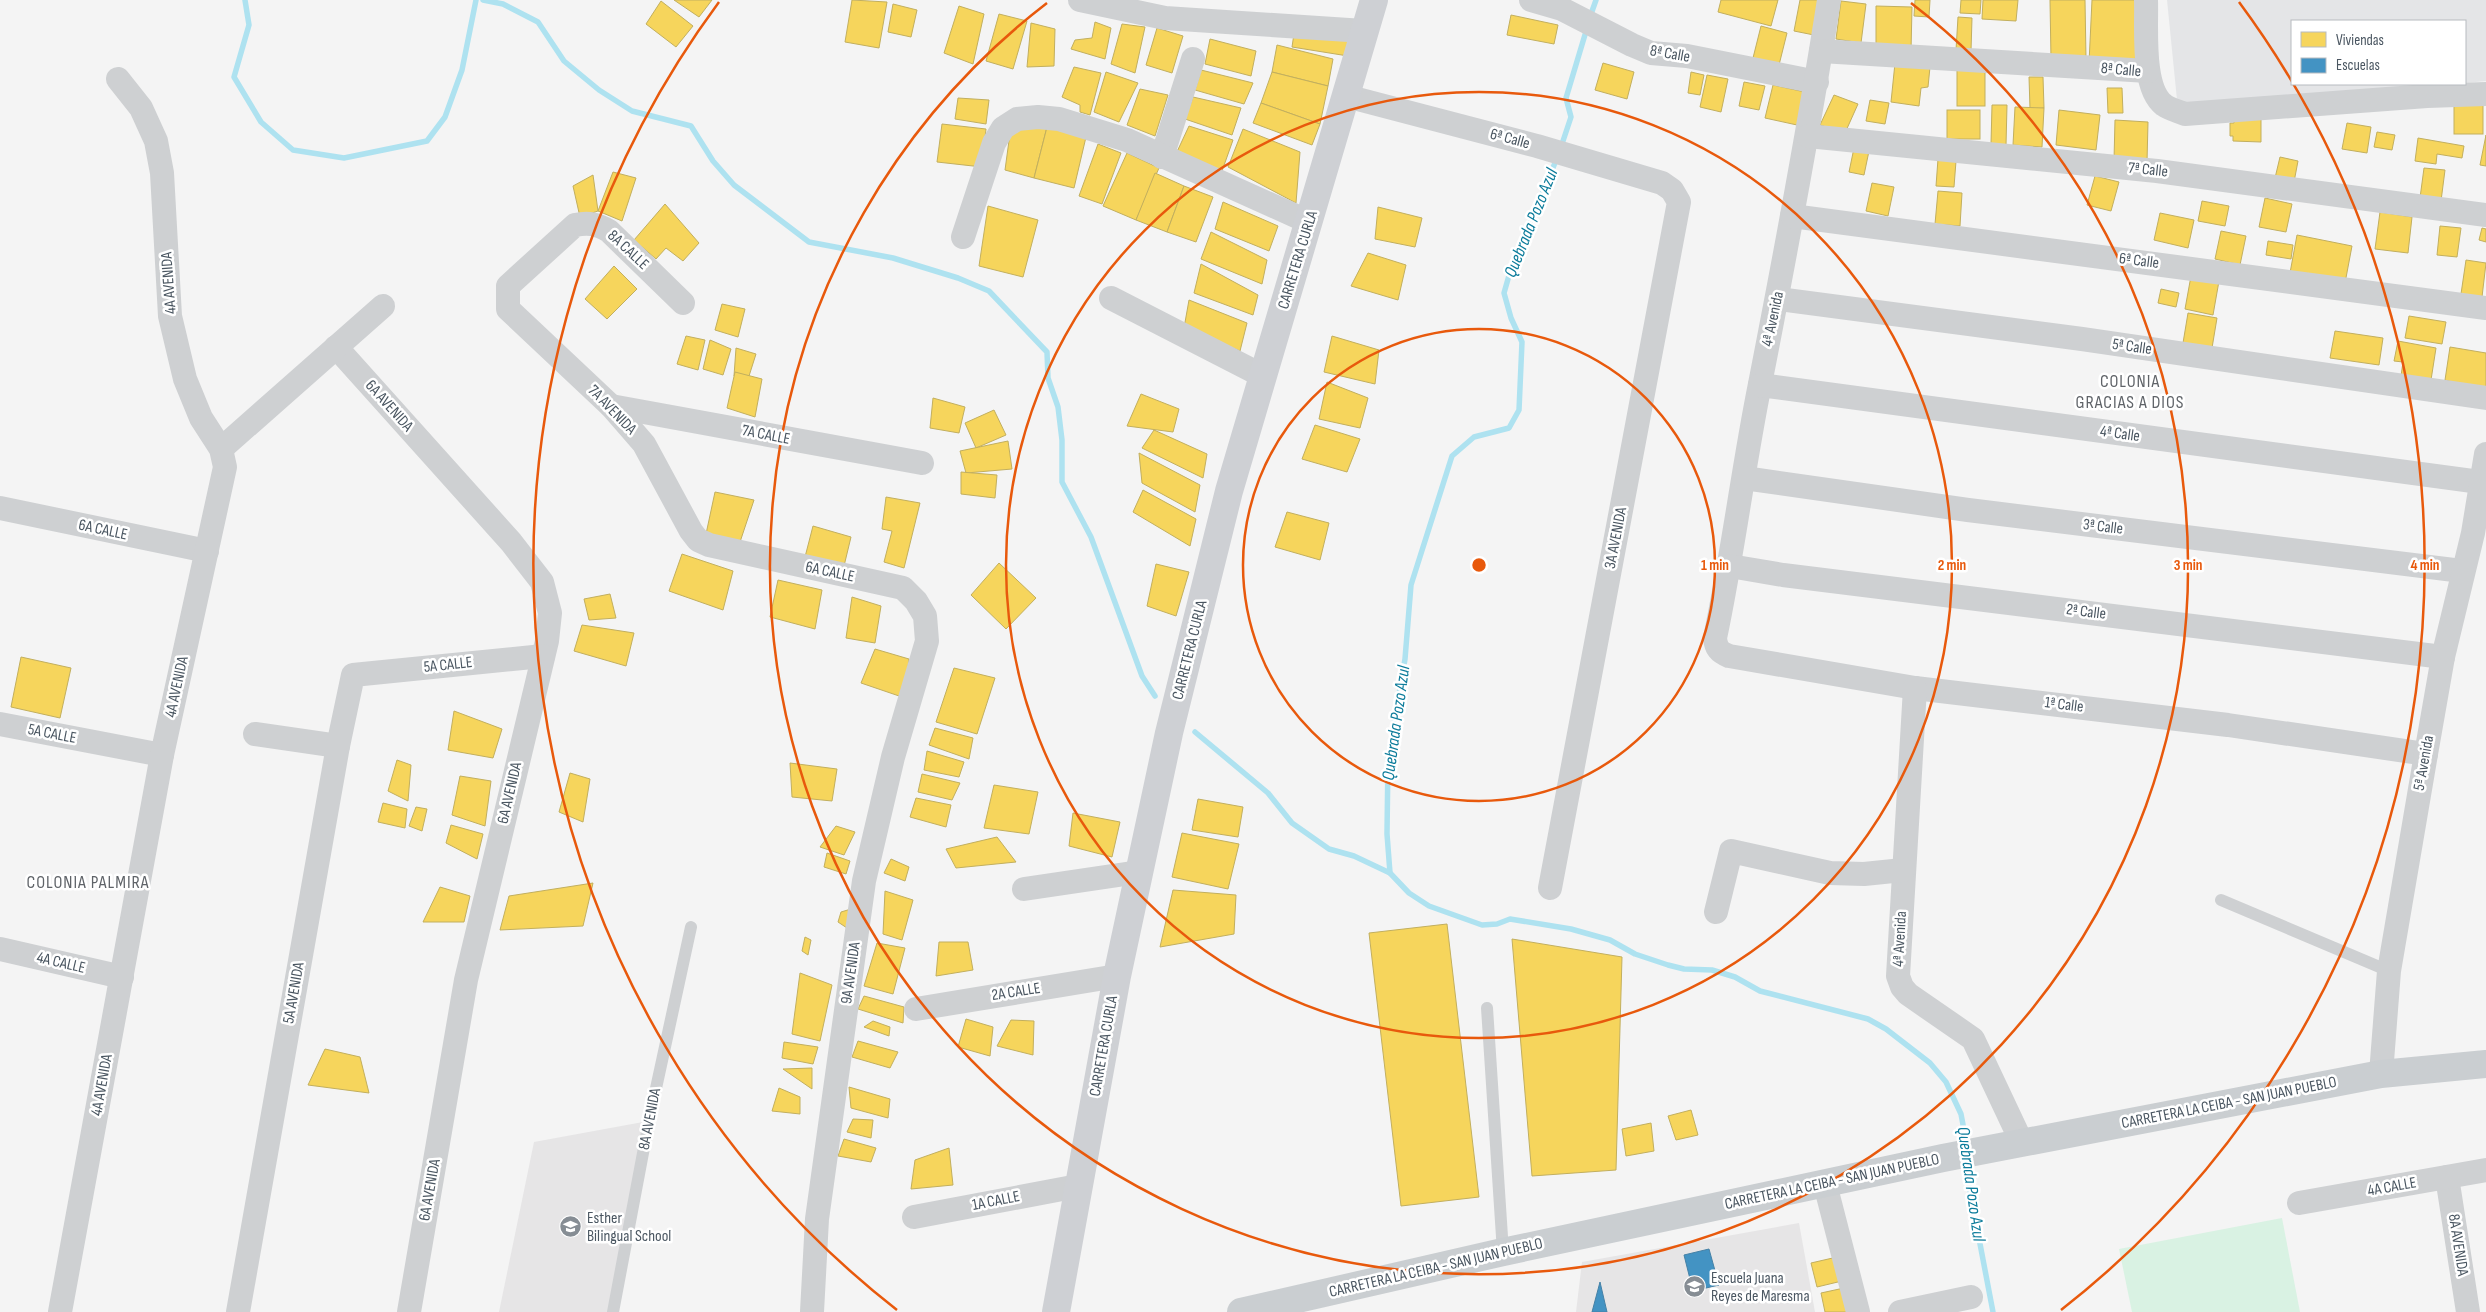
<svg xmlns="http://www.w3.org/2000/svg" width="2486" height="1312" viewBox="0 0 2486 1312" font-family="'Sofia Sans Condensed',sans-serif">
<rect width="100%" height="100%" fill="#f4f4f4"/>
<g fill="#e6e5e6">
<path d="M643 1122 610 1312H499L534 1142Z"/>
<path d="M1799 1223 1815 1312H1576L1582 1262Z"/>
</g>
<path fill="#e4e5e7" d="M2167 0H2486V81L2465 83V21H2292V84H2462L2184 111 2177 100Z"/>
<path fill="#d9f2e3" d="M2282 1218 2300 1312H2132L2119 1249Z"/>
<g fill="#f6d55c" stroke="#c2af5e">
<path d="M674 0H712L699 17Z"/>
<path d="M852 0 887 2 879 48 845 42Z"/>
<path d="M1721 0H1778L1771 26 1718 12Z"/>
<path d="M1800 0H1826L1819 36 1794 31Z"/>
<path d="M1915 0H1930L1929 17 1914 16Z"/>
<path d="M1961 0H1981L1980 14 1960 13Z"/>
<path d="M1983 0H2018L2016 21 1982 19Z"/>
<path d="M2050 0H2085L2086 59H2051Z"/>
<path d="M2092 0H2141L2138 65 2089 63Z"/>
<path d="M661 1 693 26 676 47 646 24Z"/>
<path d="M1841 1 1866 4 1861 43 1836 39Z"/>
<path d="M893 4 917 10 911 37 888 32Z"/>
<path d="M959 6 984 14 973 64 944 53Z"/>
<path d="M1876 6 1912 7 1911 51H1876Z"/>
<path d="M999 14 1027 21 1013 69 986 61Z"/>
<path d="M1511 15 1558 25 1554 44 1507 35Z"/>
<path d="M1958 17 1972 18 1971 51 1956 50Z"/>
<path d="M1095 22 1111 28 1105 59 1071 49 1075 40 1092 38Z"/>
<path d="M1031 23 1055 29 1054 66 1027 67Z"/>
<path d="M1122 24 1145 27 1135 73 1111 64Z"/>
<path d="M1761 26 1787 33 1778 69 1752 62Z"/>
<path d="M1295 27 1351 37 1348 56 1292 47Z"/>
<path d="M1157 28 1183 36 1172 73 1146 65Z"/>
<path d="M1210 39 1256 51 1251 76 1205 64Z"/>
<path d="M1277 45 1333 59 1328 86 1272 72Z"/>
<path d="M1603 63 1634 72 1627 99 1595 90Z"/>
<path d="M1895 63 1930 67 1928 87 1921 88 1919 106 1891 102Z"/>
<path d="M1074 67 1101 73 1090 115 1080 112V105L1062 97Z"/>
<path d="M1201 70 1253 83 1244 104 1195 90Z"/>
<rect x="1957" y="70" width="28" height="36"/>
<path d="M1106 72 1138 83 1119 122 1094 112Z"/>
<path d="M1272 72 1328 86 1320 124 1261 103Z"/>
<path d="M1691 72 1704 75 1700 95 1688 93Z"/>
<path d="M1707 75 1728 79 1721 112 1700 107Z"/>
<path d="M2029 77H2043L2044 108 2030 109Z"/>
<path d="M1744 82 1765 86 1759 110 1739 106Z"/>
<path d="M1773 85 1805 92 1797 125 1765 118Z"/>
<path d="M2107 88H2122L2123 113H2108Z"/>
<path d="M1140 89 1168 95 1155 136 1127 125Z"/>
<path d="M1834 95 1858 104 1845 133 1820 125Z"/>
<path d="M1193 97 1241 108 1232 135 1185 119Z"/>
<path d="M958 98 989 100 986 124 955 119Z"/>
<path d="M1870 100 1889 103 1885 124 1866 121Z"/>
<path d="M1261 103 1320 124 1312 145 1253 123Z"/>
<rect x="2454" y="103" width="29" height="31"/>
<path d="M1992 105H2007L2006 145 1991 144Z"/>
<path d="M2015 107 2044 108 2042 147 2013 145Z"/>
<rect x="1947" y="110" width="33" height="29"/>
<path d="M2059 110 2100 115 2096 150 2056 145Z"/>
<path d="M2234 119H2261V142L2233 141V136H2230V123H2234Z"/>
<path d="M2115 120 2148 122 2147 162 2114 160Z"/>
<path d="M2347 123 2371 127 2367 153 2342 149Z"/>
<path d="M942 124 986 129 982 167 937 162Z"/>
<path d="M1011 126 1047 127 1034 178 1005 170Z"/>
<path d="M1189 126 1233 140 1222 171 1175 156Z"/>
<path d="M1047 127 1086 137 1074 188 1034 178Z"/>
<path d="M1243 129 1300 152 1296 203 1228 167Z"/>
<path d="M2377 132 2395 135 2392 150 2374 147Z"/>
<path d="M2486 135V166L2480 165Z"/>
<path d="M2418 138 2464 146 2462 158 2437 154 2436 164 2415 161Z"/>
<path d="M1098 144 1121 153 1102 204 1079 196Z"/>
<path d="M1854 148 1869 151 1864 175 1849 172Z"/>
<path d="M1127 153 1159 168 1136 220 1103 206Z"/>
<path d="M2280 157 2298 161 2294 182 2275 178Z"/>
<path d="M1938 159 1956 161 1954 187 1936 186Z"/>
<path d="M2424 168 2445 170 2441 201 2420 198Z"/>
<path d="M613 172 636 178 622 221 598 211Z"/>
<path d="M1155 173 1184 186 1167 232 1136 220Z"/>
<path d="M593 175 598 211 580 217 573 186Z"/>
<path d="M2095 176 2119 182 2111 211 2087 205Z"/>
<path d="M1872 183 1894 187 1888 216 1866 211Z"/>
<path d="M1184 186 1213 197 1196 242 1167 232Z"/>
<path d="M1938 191 1962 193 1960 226 1935 224Z"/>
<path d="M2265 198 2292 204 2286 232 2259 227Z"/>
<path d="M2202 201 2229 206 2225 226 2198 221Z"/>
<path d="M1223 202 1278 226 1269 251 1215 229Z"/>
<path d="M665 204 699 243 683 261 666 248 656 259 634 240Z"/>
<path d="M988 206 1038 220 1023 277 979 266Z"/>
<path d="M1378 207 1422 218 1415 247 1375 239Z"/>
<path d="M2380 212 2412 217 2408 253 2375 249Z"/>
<path d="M2160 213 2194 220 2188 248 2154 240Z"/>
<path d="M2440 226 2461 228 2457 257 2437 255Z"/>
<path d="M2482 228 2486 229V242L2479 240Z"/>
<path d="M2221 231 2246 236 2240 265 2215 259Z"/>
<path d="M1211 232 1267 260 1262 284 1201 259Z"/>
<path d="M2297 235 2352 246 2345 283 2290 273Z"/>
<path d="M2268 241 2293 245 2291 259 2266 255Z"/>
<path d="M1368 253 1406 265 1398 300 1351 286Z"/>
<path d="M2466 260 2486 263 2482 297 2461 294Z"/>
<path d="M1201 264 1258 295 1253 315 1194 293Z"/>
<path d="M614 266 637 289 607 319 585 299Z"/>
<path d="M2191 276 2219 281 2213 315 2185 309Z"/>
<path d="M2161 289 2179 293 2176 307 2158 303Z"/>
<path d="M1189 300 1247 323 1240 351 1184 328Z"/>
<path d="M722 304 745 309 738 337 715 330Z"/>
<path d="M2188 313 2217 318 2212 348 2183 343Z"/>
<path d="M2409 316 2446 322 2442 344 2405 338Z"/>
<path d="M2335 331 2383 338 2379 365 2330 358Z"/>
<path d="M686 336 705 340 698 370 677 364Z"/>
<path d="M1332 336 1379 350 1375 384 1324 372Z"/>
<path d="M710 340 731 349 723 375 703 369Z"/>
<path d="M2398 341 2436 348 2431 380 2401 376 2403 362 2394 361Z"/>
<path d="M2450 347 2486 353V393L2445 380Z"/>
<path d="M736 348 756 354 749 376H734Z"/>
<path d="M735 372 762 379 755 417 727 408Z"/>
<path d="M1327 382 1368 398 1360 428 1319 419Z"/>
<path d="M1141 394 1179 409 1173 432 1127 426Z"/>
<path d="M933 398 965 407 959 433 930 428Z"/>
<path d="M994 410 1006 435 976 448 965 423Z"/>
<path d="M1315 425 1360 439 1347 472 1302 459Z"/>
<path d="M1154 430 1207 454 1203 478 1142 448Z"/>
<path d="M1008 441 1012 469 966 473 960 451Z"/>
<path d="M1139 453 1200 485 1195 512 1142 483Z"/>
<path d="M961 472 997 475 995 498 961 494Z"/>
<path d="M1143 490 1196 519 1190 546 1133 512Z"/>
<path d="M715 492 754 500 740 542 706 534Z"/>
<path d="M886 497 920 503 904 568 884 562 892 531 882 529Z"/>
<path d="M1287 512 1329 523 1320 560 1275 547Z"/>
<path d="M813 526 851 537 844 566 805 557Z"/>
<path d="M682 554 733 571 723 610 669 591Z"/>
<path d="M999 563 1036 598 1006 629 971 595Z"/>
<path d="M1156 564 1189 572 1176 616 1147 606Z"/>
<path d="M778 580 822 590 815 629 770 617Z"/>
<path d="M610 594 616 618 589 620 584 599Z"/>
<path d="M852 597 881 606 875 643 846 638Z"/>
<path d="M582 625 634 633 626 666 574 651Z"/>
<path d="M875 649 909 659 905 698 861 683Z"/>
<path d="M21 657 71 668 60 718 11 707Z"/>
<path d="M954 668 995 678 977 734 936 722Z"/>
<path d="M454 711 502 729 493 758 448 750Z"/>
<path d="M935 728 973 738 969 759 929 745Z"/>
<path d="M927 751 964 762 959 777 924 770Z"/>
<path d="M397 760 411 765 408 801 388 791Z"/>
<path d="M790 763 837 769 832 801 792 797Z"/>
<path d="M570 773 590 779 583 822 559 812Z"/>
<path d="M922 774 960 783 952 800 918 792Z"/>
<path d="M460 776 491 781 485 826 452 815Z"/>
<path d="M994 785 1038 792 1029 834 984 828Z"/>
<path d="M916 798 951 805 946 827 910 817Z"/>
<path d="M1198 799 1243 807 1238 837 1192 830Z"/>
<path d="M383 803 407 809 405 828 378 822Z"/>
<path d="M416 807 427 809 422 831 409 826Z"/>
<path d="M1073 813 1120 822 1112 857 1069 846Z"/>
<path d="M451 825 483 834 477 859 446 843Z"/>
<path d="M836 826 855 832 844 855 820 847Z"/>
<path d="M1182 833 1239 844 1228 889 1172 877Z"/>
<path d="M997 837 1016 862 956 868 946 849Z"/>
<path d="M827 853 850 861 846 874 824 867Z"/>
<path d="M891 859 909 867 905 881 884 873Z"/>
<path d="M593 883 583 926 500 930 509 896Z"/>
<path d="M440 887 470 896 464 922H423Z"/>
<path d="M1173 890 1236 895 1234 934 1160 947Z"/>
<path d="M885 891 913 900 902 940 883 934Z"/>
<path d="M851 909 847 928 838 922 841 912Z"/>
<path d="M1447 924 1479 1197 1401 1206 1369 933Z"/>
<path d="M805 937 811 940 808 955 802 951Z"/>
<path d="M1512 939 1622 957 1616 1170 1532 1176Z"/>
<path d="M939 942H968L973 970 936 976Z"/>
<path d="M877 943 905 948 893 994 864 986Z"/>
<path d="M800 973 832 985 820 1041 792 1034Z"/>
<path d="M864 996 904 1007 903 1023 858 1009Z"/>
<path d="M966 1019 993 1027 990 1056 958 1047Z"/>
<path d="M1011 1020 1034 1021 1033 1055 997 1046Z"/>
<path d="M873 1021 890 1027 889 1036 864 1027Z"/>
<path d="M858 1041 898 1052 890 1068 852 1057Z"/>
<path d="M784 1042 818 1047 813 1064 782 1058Z"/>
<path d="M325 1049 360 1057 369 1093 308 1085Z"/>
<path d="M812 1068V1089L783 1069Z"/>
<path d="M849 1087 890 1099 888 1118 851 1108Z"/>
<path d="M779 1088 800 1097V1114L772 1111Z"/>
<path d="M1691 1110 1698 1135 1676 1140 1668 1116Z"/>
<path d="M853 1119 873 1120 871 1138 847 1132Z"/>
<path d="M1651 1123 1654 1151 1626 1156 1622 1129Z"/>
<path d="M844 1139 876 1148 871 1162 838 1156Z"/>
<path d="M949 1148 953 1185 911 1189 915 1160Z"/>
<path d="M1837 1257 1842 1281 1817 1287 1811 1263Z"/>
<path d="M1844 1288 1849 1312H1825L1821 1293Z"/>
</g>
<g fill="#4393c3" stroke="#4581a6">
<path d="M1709 1249 1719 1285 1693 1291 1684 1255Z"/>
<path d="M1600 1282 1607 1312H1592Z"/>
</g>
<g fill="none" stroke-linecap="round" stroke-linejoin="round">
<g stroke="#aee2f0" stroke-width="5.5">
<path d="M245 0 249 25 234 77 261 122 293 150 344 158 427 141 445 117 462 70 476 0"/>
<path d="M483 0 503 4 538 22 564 61 599 90 632 111 691 126 713 161 734 185 809 242 893 258 958 278 989 291 1047 352 1048 378 1058 407 1062 440V482L1091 537 1142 676 1155 696"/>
<path d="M1590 17 1596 0"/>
<path d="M1561 147 1571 117 1566 98 1587 28"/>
<path d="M1557 158 1510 272 1504 293 1511 318 1522 342 1519 410 1509 428 1474 437 1452 456 1411 585 1405 659 1388 759 1387 834 1390 873 1409 893 1429 906 1482 925 1497 924 1510 919 1571 929 1610 940 1635 954 1668 965 1684 969 1712 970 1735 977 1760 991 1868 1019 1886 1029 1930 1063 1946 1082 1961 1114 1967 1146"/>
<path d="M1195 732 1268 793 1292 823 1329 849 1354 856 1390 873"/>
<path d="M1967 1160 1969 1186 1993 1312"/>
</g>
<g stroke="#ced0d2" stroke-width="12">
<path d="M2221 900 2389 971"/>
<path d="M1487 1008 1503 1252"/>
<path d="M613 1312 650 1116 691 927"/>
</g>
<g stroke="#ced0d2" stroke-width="24">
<path d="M1080 0 1165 18 1364 31"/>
<path d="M1531 0 1562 9 1632 45 1651 53 1687 56 1817 82"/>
<path d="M1829 0C1809 129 1785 256 1760 384 1743 468 1733 553 1715 638 1716 648 1719 652 1729 656L1915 688 2228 725 2426 754"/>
<path d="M2146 0C2147 26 2141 88 2164 105 2169 109 2178 111 2185 114L2427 96 2486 94"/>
<path d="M1821 51 2148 71"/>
<path d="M1346 96 1537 146 1662 183 1672 190 1679 202 1550 888"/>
<path d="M1808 136 2157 171 2486 215"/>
<path d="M1162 157 1193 59"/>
<path d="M1792 216 2486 308"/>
<path d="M963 237 994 143 1003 128 1017 119 1038 117 1059 119 1127 140 1309 222"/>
<path d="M1111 298 1263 376"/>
<path d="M1778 299 2082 339 2486 398"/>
<path d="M683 303 609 231C597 224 589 222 575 225L508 286V309L611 406 644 444 691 531 698 540 709 545 903 588 916 601 925 616 927 641 893 757 864 881 817 1219 812 1312"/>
<path d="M336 347 511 542 542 582 550 613 547 641 466 980 409 1312"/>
<path d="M1760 385 2480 482"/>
<path d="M611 406 922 463"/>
<path d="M221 449 383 306"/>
<path d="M1744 478 1968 510 2462 571"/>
<path d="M0 508 207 551"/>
<path d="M1730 566 1783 575 2443 657"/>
<path d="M1915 688 1898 976 1902 987 1908 994 1973 1039 2022 1143"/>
<path d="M0 724 162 755"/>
<path d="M255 734 338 746"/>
<path d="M1024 889 1139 872"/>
<path d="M1716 912 1731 851 1830 873 1864 874 1903 870"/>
<path d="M0 949 122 977"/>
<path d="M916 1009 1117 976"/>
<path d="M2381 1074 2389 971 2426 754 2443 657 2473 533 2486 454"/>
<path d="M2447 1177 2468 1312"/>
<path d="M1825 1184 1858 1312"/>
<path d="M2299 1203 2486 1170"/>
<path d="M914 1217 1078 1186"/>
<path d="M60 1312 162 755 225 467 221 449 201 418 185 379 170 316 162 173 156 141 141 108 118 79"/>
<path d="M238 1312 338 746 353 675 543 656"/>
<path d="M1900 1312 1971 1297"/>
</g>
<path stroke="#ced0d4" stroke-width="28" d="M1056 1312 1117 976 1169 733 1229 491 1374 0"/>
<path stroke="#caced1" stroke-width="28" d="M1241 1312 1503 1252 1943 1158 2381 1074 2486 1064"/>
</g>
<g fill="none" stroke="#e8590c" stroke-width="2.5">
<circle cx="1479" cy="565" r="236"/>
<circle cx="1479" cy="565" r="473"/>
<path d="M1911 3A709 709 0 1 1 1047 3"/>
<path d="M897 1310A946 946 0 0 1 719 2M2239 2A946 946 0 0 1 2061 1310"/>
</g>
<defs>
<symbol id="school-disc" viewBox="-11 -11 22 22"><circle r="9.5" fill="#868d94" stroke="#fff"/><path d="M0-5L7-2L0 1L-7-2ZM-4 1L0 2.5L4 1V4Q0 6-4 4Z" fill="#fff"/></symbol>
</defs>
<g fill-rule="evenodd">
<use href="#school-disc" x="558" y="1214" width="25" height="25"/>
<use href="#school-disc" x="1682" y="1274" width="25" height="25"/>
</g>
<g text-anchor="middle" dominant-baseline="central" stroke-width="5" stroke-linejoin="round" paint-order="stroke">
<g font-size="16" fill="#4a5661" stroke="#fff">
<text transform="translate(1670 54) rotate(10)">8ª Calle</text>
<text transform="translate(2121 70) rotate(5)">8ª Calle</text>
<text transform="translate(1510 139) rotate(15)">6ª Calle</text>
<text transform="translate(2148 170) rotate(6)">7ª Calle</text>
<text transform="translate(628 250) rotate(43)">8A CALLE</text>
<text transform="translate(1298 260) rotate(-73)">CARRETERA CURLA</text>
<text transform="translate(2139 261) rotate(7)">6ª Calle</text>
<text transform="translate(169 283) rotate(-94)">4A AVENIDA</text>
<text transform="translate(1773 319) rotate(-78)">4ª Avenida</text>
<text transform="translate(2132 347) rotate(8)">5ª Calle</text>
<text transform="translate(389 406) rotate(48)">6A AVENIDA</text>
<text transform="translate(612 410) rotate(46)">7A AVENIDA</text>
<text transform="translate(2120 434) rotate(8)">4ª Calle</text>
<text transform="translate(766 435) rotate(11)">7A CALLE</text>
<text transform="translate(2103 527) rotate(7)">3ª Calle</text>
<text transform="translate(103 530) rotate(12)">6A CALLE</text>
<text transform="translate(1616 538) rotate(-79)">3A AVENIDA</text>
<text transform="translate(830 572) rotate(12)">6A CALLE</text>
<text transform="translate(2086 612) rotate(7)">2ª Calle</text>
<text transform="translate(1190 650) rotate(-76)">CARRETERA CURLA</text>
<text transform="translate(448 665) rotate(-6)">5A CALLE</text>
<text transform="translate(177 687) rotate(-78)">4A AVENIDA</text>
<text transform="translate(2064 705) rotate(7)">1ª Calle</text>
<text transform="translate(52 734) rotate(11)">5A CALLE</text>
<text transform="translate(2424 763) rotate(-80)">5ª Avenida</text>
<text transform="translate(510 793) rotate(-77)">6A AVENIDA</text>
<text transform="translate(1900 939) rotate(-87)">4ª Avenida</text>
<text transform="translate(61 963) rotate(13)">4A CALLE</text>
<text transform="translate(851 973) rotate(-82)">9A AVENIDA</text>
<text transform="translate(1016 992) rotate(-9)">2A CALLE</text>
<text transform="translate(294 993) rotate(-80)">5A AVENIDA</text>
<text transform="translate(1104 1046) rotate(-80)">CARRETERA CURLA</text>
<text transform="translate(102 1085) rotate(-80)">4A AVENIDA</text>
<text transform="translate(2229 1103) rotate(-11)">CARRETERA LA CEIBA - SAN JUAN PUEBLO</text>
<text transform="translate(650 1119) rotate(-79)">8A AVENIDA</text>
<text transform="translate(1832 1182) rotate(-12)">CARRETERA LA CEIBA - SAN JUAN PUEBLO</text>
<text transform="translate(2392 1187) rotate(-10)">4A CALLE</text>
<text transform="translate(430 1190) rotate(-80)">6A AVENIDA</text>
<text transform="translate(996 1201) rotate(-11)">1A CALLE</text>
<text transform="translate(2458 1245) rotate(81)">8A AVENIDA</text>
<text transform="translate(1436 1268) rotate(-13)">CARRETERA LA CEIBA - SAN JUAN PUEBLO</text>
</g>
<g font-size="16" fill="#4a5661" stroke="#fff" text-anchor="start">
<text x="587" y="1218">Esther<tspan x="587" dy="18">Bilingual School</tspan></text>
<text x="1711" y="1278">Escuela Juana<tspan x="1711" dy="18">Reyes de Maresma</tspan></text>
</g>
<g font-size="18" font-style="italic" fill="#0c7c9b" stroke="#fff">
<text transform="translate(1531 223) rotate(-68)">Quebrada Pozo Azul</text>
<text transform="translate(1396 723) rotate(-82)">Quebrada Pozo Azul</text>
<text transform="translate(1971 1184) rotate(82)">Quebrada Pozo Azul</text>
</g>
<g font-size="18" letter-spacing="1" fill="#5f6368" stroke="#fff">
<text x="2130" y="381">COLONIA<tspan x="2130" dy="21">GRACIAS A DIOS</tspan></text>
<text x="88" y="882">COLONIA PALMIRA</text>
</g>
</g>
<circle cx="1479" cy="565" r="8" fill="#e8590c" stroke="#fff" stroke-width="2.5"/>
<g font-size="15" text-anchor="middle" font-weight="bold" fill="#e8590c" stroke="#fff" stroke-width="5" stroke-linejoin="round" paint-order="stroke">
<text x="1715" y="570">1 min</text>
<text x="1952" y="570">2 min</text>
<text x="2188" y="570">3 min</text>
<text x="2425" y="570">4 min</text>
</g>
<rect x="2291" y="20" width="175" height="65" fill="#ffffff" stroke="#b7bbc0"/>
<rect x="2301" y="32" width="25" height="15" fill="#f6d55c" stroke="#b7bbc0"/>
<text x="2336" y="45" font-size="15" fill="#4a5661">Viviendas</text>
<rect x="2301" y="58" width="25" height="15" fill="#4393c3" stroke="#b7bbc0"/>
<text x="2336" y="70" font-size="15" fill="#4a5661">Escuelas</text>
</svg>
